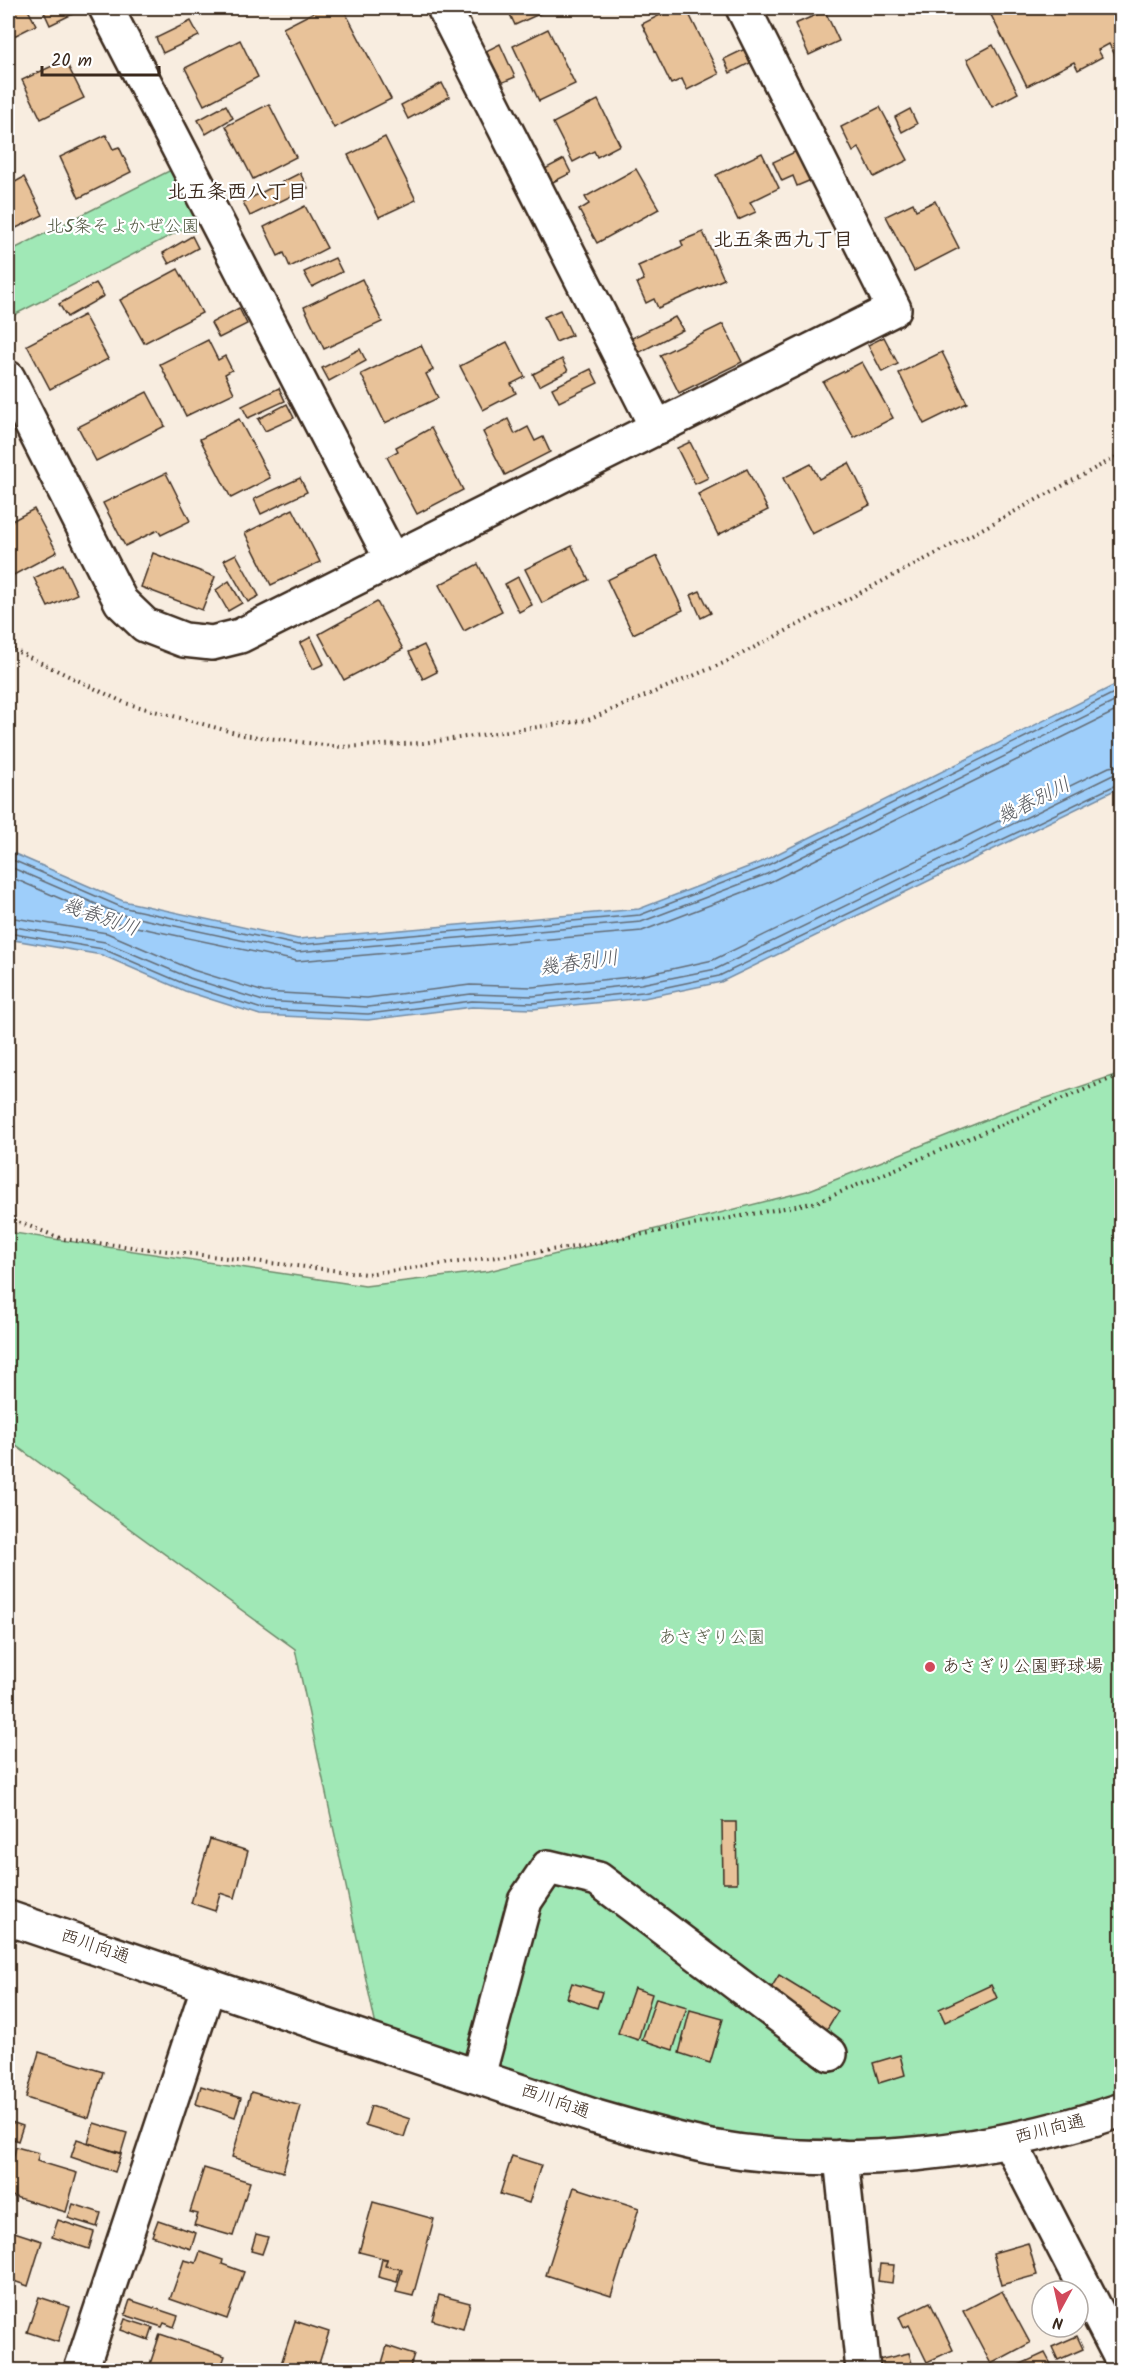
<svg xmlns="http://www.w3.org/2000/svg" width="1129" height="2378" viewBox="0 0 1129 2378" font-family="Kalam,'Klee One',sans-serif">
<rect width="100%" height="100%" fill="#f8ede0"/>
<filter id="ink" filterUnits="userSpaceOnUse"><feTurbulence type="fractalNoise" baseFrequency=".0167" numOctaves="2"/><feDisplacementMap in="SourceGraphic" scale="12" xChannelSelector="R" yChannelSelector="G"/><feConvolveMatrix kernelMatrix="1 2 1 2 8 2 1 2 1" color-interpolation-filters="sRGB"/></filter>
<g filter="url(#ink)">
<g fill="#a0e8b6" stroke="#6e896a" stroke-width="1.5">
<path d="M177 167 201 220 8 318V252Z"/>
<path d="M1121 1073V2095L1028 2120 900 2140 772 2139 651 2121 377 2031 295 1649 8 1440V1232L365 1286 489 1271 807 1191 1008 1111Z"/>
</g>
<path fill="#9ecefa" stroke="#768ca2" stroke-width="1.5" d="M1121 682V787L721 982 644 998 533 1009 472 1007 368 1020 260 1015 185 991 102 955 8 939V851L123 901 298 939 639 909 761 862Z"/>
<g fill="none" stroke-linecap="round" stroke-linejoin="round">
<g stroke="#636c76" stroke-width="1.5">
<path d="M8 858 121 907 298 945 640 915 764 867 1122 689"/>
<path d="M8 866 119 914 297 952 641 922 767 874 1122 698"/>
<path d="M8 876 117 923 297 961 642 931 770 882 1122 708"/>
<path d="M8 917 107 933 193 970 264 992 367 998 470 985 532 987 640 976 713 960 1109 767 1122 765"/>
<path d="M8 926 105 942 190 978 263 1001 368 1007 471 994 533 996 641 984 716 969 1113 775 1122 774"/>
<path d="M8 933 103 949 187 985 262 1009 368 1014 472 1001 533 1003 643 992 719 976 1122 782"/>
</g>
</g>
<g fill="#e8c299" stroke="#3b2a1e" stroke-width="1.5">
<path d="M8 8H27L36 25 8 39Z"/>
<path d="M53 8H85L50 25 44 12Z"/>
<path d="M322 8H343L391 99 334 128 283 28Z"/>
<path d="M507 8H552L515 25Z"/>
<path d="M674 8H686L719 74 687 90 682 79 671 84 642 24Z"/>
<path d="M1006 8H1122V68L1109 44 1098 50 1102 57 1078 70 1074 62 1027 86 991 15Z"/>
<path d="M825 11 839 41 809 55 795 24Z"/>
<path d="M191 21 199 36 163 53 156 38Z"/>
<path d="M548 29 575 84 539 101 513 46Z"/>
<path d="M240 40 258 77 204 105 185 68Z"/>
<path d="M500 44 515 77 501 83 486 51Z"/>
<path d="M993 45 1018 93 992 107 967 59Z"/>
<path d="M747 48 754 61 730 73 724 59Z"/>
<path d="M65 60 84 98 41 119 22 80Z"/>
<path d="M442 83 449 97 408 119 401 105Z"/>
<path d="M598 100 620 145 597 157 594 151 573 162 553 123Z"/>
<path d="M269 104 296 157 253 179 226 126Z"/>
<path d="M226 105 233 118 206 134 198 120Z"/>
<path d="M880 107 908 160 874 177 859 148 853 152 841 127Z"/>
<path d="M910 109 917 124 902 132 895 117Z"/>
<path d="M106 135 113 149 119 147 131 172 79 198 60 157Z"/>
<path d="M385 137 416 200 379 217 348 155Z"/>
<path d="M797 151 811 180 797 186 793 176 782 181 773 162Z"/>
<path d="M762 153 779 188 750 202 756 212 738 220 716 175Z"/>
<path d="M564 159 571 173 547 185 541 171Z"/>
<path d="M636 169 659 209 597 243 579 210 589 204 585 197Z"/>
<path d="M300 173 308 188 250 216 243 202Z"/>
<path d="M24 177 43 215 8 232V186Z"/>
<path d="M935 201 959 248 914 271 886 216 913 203 916 210Z"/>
<path d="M305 206 327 248 290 267 284 253 278 256 264 227Z"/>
<path d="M703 232 724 279 658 308 654 299 646 303 637 283 644 280 638 266 683 246 681 241Z"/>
<path d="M192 236 198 248 169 264 163 253Z"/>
<path d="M335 258 342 272 312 287 304 272Z"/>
<path d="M178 269 202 313 144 343 120 300Z"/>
<path d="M362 279 382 322 324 349 304 307Z"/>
<path d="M96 283 104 296 67 317 59 304Z"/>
<path d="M239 308 247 324 219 338 211 323Z"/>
<path d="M560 310 572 335 556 342 544 317Z"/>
<path d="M84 315 108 359 50 389 27 345Z"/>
<path d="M675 317 683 330 638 353 630 339Z"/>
<path d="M723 324 742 362 679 393 660 355Z"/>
<path d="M884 337 898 364 882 372 868 345Z"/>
<path d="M208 340 218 360 225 356 232 370 225 374 234 393 186 416 160 364Z"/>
<path d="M507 342 525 377 511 384 516 393 483 410 460 366Z"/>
<path d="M421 345 433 370 426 374 438 398 385 423 361 374Z"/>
<path d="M360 349 366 361 329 381 322 368Z"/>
<path d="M942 352 967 403 924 424 899 373Z"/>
<path d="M562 359 568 371 539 386 533 374Z"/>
<path d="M862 362 893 418 854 438 823 382Z"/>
<path d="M591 369 598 383 559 402 552 388Z"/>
<path d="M279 388 285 401 248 418 242 406Z"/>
<path d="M147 392 165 426 96 461 78 427Z"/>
<path d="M287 404 294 418 265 431 258 419Z"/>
<path d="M239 419 270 478 231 498 200 439Z"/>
<path d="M508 419 515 434 528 427 535 441 543 437 550 452 505 475 483 432Z"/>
<path d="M431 428 463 490 417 514 387 457 398 451 396 447Z"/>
<path d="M690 442 708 478 695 484 677 448Z"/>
<path d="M849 463 870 505 812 534 783 478 811 464 819 479Z"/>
<path d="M747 469 768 510 718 535 698 494Z"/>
<path d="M166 473 190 521 161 535 158 530 125 546 103 503Z"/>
<path d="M300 478 307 492 261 514 254 499Z"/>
<path d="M34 509 57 552 8 578V523Z"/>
<path d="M293 509 320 562 271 585 245 533Z"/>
<path d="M572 546 589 580 542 603 525 569Z"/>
<path d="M153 553 215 577 202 610 141 587Z"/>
<path d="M236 554 259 596 248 602 224 560Z"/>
<path d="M657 556 683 610 633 634 607 580Z"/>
<path d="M63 564 77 594 48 607 34 578Z"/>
<path d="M478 564 502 611 464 631 439 585Z"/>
<path d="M518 577 532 605 519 612 505 584Z"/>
<path d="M229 581 242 603 228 611 216 590Z"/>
<path d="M700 591 711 613 701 618 691 595Z"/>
<path d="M377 602 403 649 344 680 319 634Z"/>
<path d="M311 637 324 664 313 669 300 643Z"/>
<path d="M424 645 437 672 423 679 409 652Z"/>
<path d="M722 1822H736L737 1883H723Z"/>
<path d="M210 1839 248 1851 235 1898 220 1893 215 1911 191 1903Z"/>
<path d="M779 1975 838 2011 822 2037 763 2001Z"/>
<path d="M572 1983 602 1992 597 2008 567 1998Z"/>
<path d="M991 1985 997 1998 945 2022 939 2009Z"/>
<path d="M634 1988 652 1994 638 2040 618 2033Z"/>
<path d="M656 1998 687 2007 673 2050 642 2040Z"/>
<path d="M690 2010 723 2019 710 2063 679 2053Z"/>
<path d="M39 2052 103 2072 89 2118 26 2098Z"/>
<path d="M900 2055 905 2075 879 2083 873 2063Z"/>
<path d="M201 2086 241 2098 235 2117 196 2104Z"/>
<path d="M251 2092 301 2106 283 2172 232 2157Z"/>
<path d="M371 2106 410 2119 404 2137 365 2125Z"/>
<path d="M8 2121 23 2126 18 2141 8 2137Z"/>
<path d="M94 2123 127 2133 121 2153 88 2143Z"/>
<path d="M77 2139 121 2154 115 2172 71 2157Z"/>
<path d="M16 2147 39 2153 37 2161 77 2173 66 2212 8 2195V2178Z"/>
<path d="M512 2156 541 2165 529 2203 500 2194Z"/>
<path d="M204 2168 250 2182 233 2236 194 2225 198 2214 190 2212Z"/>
<path d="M574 2187 639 2208 611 2296 546 2275Z"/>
<path d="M373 2202 434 2219 413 2296 396 2292 402 2270 385 2266 387 2259 359 2252Z"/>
<path d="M73 2204 101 2213 97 2227 68 2218Z"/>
<path d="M58 2220 94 2232 89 2249 52 2237Z"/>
<path d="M158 2220 196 2233 191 2249 152 2236Z"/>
<path d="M8 2230 42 2241 28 2286 8 2279Z"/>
<path d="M256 2234 268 2237 262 2254 251 2251Z"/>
<path d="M1028 2243 1037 2275 1001 2285 993 2253Z"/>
<path d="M200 2252 223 2260 222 2264 244 2272 227 2319 170 2299 184 2260 196 2263Z"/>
<path d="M382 2259H387L385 2266 400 2269 397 2282 378 2277Z"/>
<path d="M880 2264 894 2265 892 2283 878 2281Z"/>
<path d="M1002 2291 1030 2343 991 2364 963 2311Z"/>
<path d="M439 2295 470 2303 463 2329 432 2320Z"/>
<path d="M39 2297 70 2307 58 2342 27 2332Z"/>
<path d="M130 2300 178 2316 174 2327 164 2323 162 2327 125 2315Z"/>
<path d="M930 2302 953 2350 927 2362 909 2325 904 2328 899 2317Z"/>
<path d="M8 2316 14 2317 8 2341Z"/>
<path d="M125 2319 153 2328 149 2340 121 2330Z"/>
<path d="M295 2321 329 2332 317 2370H279Z"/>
<path d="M160 2334 225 2356 220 2370H148Z"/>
<path d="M1077 2336 1083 2349 1058 2360 1052 2347Z"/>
<path d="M387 2346 414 2355 409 2370H380Z"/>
<path d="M909 2353 913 2367 880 2370 878 2360Z"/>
<path d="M1045 2353 1054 2370H1008Z"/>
</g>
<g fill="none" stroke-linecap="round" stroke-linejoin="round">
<defs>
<g id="minor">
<path d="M106 8 392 560"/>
<path d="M444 8 657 428"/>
<path d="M8 378 121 602 145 625 184 640 212 643 240 636 894 309 743 8"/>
<path d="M8 1918 596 2117C634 2128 672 2139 711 2147 846 2171 992 2153 1122 2110"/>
<path d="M478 2076 525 1901 548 1867 598 1879 830 2054"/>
<path d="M1009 2141 1122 2360"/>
<path d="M841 2157 863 2370"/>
<path d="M81 2370 209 1985"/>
</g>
</defs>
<use href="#minor" stroke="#3b2a1e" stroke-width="38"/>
<g stroke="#3b2a1e" stroke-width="4" stroke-dasharray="1.5 4.5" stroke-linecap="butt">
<path d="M8 647 125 703 243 735 341 747 423 743 588 720 726 662 939 552 1122 454"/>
<path d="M8 1218 63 1239 366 1274 574 1247 817 1202 1122 1074"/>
</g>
<use href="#minor" stroke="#fff" stroke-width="33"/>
</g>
</g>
<circle fill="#d1495b" stroke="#fff" stroke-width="2" cx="930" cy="1667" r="6"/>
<g text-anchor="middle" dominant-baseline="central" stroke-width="4.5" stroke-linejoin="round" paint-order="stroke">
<g font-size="18" fill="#545a44" stroke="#fff">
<text x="123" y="227">北5条そよかぜ公園</text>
<text x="712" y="1638">あさぎり公園</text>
</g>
<g font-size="18" fill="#3b2a1e" stroke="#fff" text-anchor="start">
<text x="942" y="1667">あさぎり公園野球場</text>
</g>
<g font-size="18" fill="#3b2a1e" stroke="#fff">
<text transform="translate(95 1947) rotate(19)">西川向通</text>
<text transform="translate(555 2102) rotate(19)">西川向通</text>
<text transform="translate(1050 2130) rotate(-14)">西川向通</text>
</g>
<g font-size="20" font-weight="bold" fill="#3b2a1e" stroke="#fff">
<text x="237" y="193">北五条西八丁目</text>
<text x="783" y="241">北五条西九丁目</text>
</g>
<g font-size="20" font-style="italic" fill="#595b60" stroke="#fff">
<text transform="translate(1034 802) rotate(-27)">幾春別川</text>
<text transform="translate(100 918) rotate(19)">幾春別川</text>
<text transform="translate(579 964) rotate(-8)">幾春別川</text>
</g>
</g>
<rect width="1129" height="2378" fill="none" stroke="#fff" stroke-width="30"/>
<rect x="15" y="15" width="1099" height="2348" fill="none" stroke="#3b2a1e" stroke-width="2" filter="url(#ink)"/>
<g transform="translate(1060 2309) rotate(188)"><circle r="28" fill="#ffffff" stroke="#b1aaa5" stroke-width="1.5"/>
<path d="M0-4.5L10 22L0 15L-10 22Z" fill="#d1495b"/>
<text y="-9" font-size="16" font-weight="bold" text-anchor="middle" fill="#3b2a1e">N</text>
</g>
<path d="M42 66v9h117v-9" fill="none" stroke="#3b2a1e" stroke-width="3"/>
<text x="51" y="66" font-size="18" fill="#3b2a1e" stroke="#ffffff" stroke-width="4.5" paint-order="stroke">20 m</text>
</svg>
